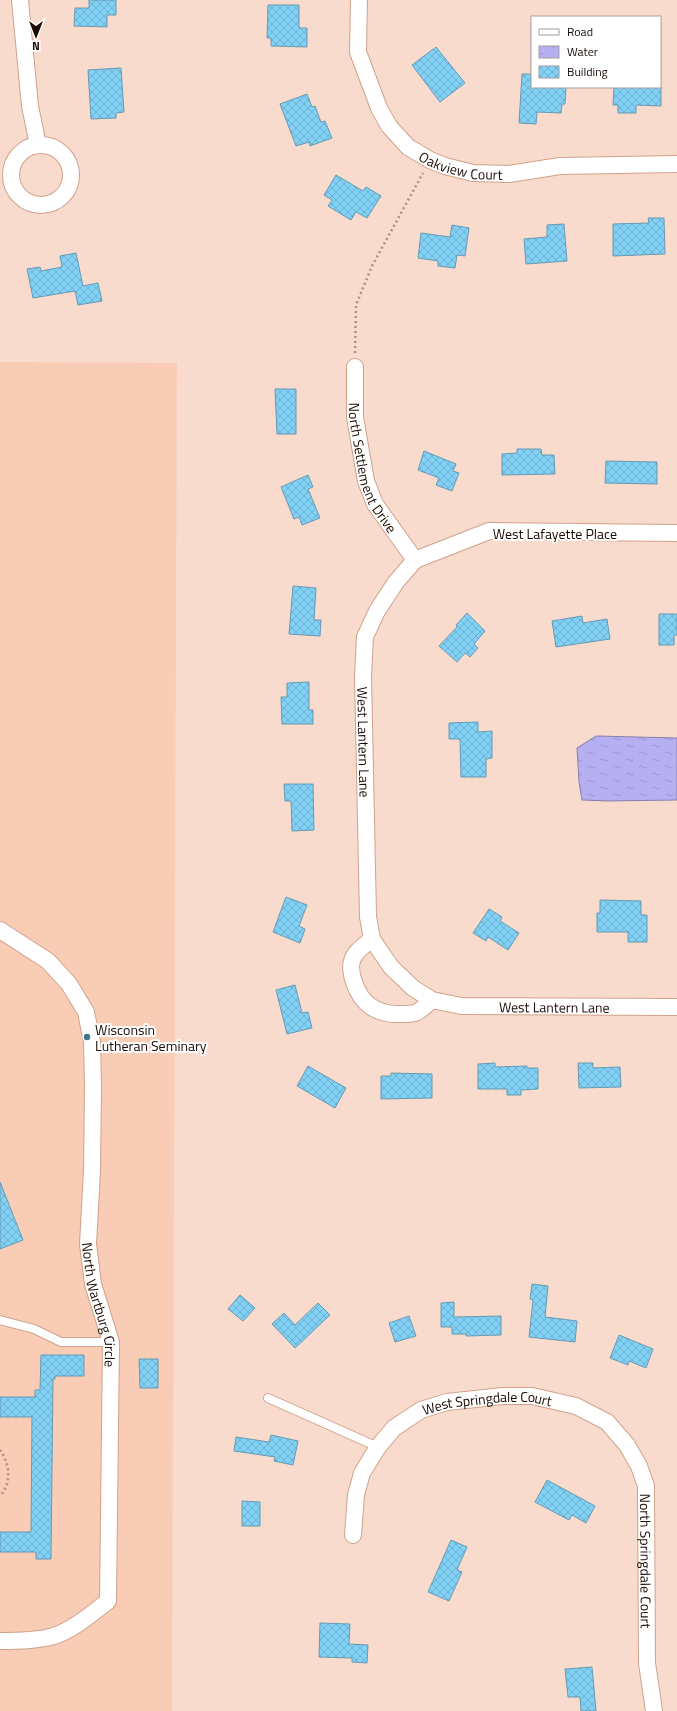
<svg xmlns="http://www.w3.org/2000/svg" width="677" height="1711" viewBox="0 0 677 1711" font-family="'Titillium Web',sans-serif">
<defs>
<pattern id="water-ripples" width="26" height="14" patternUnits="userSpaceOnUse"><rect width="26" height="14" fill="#b6b0f3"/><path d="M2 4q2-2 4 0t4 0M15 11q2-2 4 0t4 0" fill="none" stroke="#9c96cf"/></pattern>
<pattern id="building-cross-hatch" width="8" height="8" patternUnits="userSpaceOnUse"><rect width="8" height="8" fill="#80d1f5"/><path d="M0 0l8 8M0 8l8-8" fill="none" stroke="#6eb2d0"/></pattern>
</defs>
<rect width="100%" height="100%" fill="#f9dbcd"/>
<path fill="#f9ccb5" d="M0 362 177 363 172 1711H0Z"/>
<path fill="url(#water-ripples)" stroke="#887eab" d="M596 736 677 738V800L608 801 582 800 579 782 577 748Z"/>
<g fill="url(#building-cross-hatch)" stroke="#679ab2">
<path d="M89 0H116V15H107V27L74 26 75 8H89Z"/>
<path d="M268 5H299V28H307V47L271 46V38H267Z"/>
<path d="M436 47 465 83 440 102 412 65Z"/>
<path d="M121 68 124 112 116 113V118L91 119 88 70Z"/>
<path d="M522 74H532V87H566L565 104H562L561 113 537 112 536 124 519 123Z"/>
<path d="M619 87H661V106L636 105V113H618V105H613L614 88Z"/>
<path d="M307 94 312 107 315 106 321 122 325 121 332 138 310 146 309 142 296 146 280 104Z"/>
<path d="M336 175 363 191 366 187 381 196 367 218 356 212 351 220 328 206 332 200 324 195Z"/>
<path d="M648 218H664L665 254 613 256V224L649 223Z"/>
<path d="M564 224 567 261 526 264 524 239 547 237V225Z"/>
<path d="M452 225 469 228 465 256 457 255 455 268 438 266V261L418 258 421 233 450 237Z"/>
<path d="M76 253 83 286 98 283 102 301 78 305 75 291 33 298 27 269 40 267 41 271 62 267 60 256Z"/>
<path d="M275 389H296V434H277Z"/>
<path d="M517 449H541L542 455H554L555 474 502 475V454L517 453Z"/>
<path d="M424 451 456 464 453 471 459 473 452 491 436 485 439 478 418 470Z"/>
<path d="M606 461 657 462V484L605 483Z"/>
<path d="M308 475 313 487 308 489 320 518 302 525 299 517 294 519 281 487Z"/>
<path d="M293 586 316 588 314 620H321L320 636 289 634Z"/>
<path d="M467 613 485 631 474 644 478 648 470 657 465 653 457 662 439 646 457 627 456 625Z"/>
<path d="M659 614H677V635H674V645H659Z"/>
<path d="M582 616 583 623 607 619 610 639 556 647 552 621Z"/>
<path d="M309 682V710H313V724H282L281 697H287V683Z"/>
<path d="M478 722V732L492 731V758L486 759V777H461L460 739H449V723Z"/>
<path d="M284 784H313L314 830 292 831 291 801H285Z"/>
<path d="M286 897 307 905 299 926 305 929 300 943 273 932Z"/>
<path d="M600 900 641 901V915H647V942H628V932H597V913H600Z"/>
<path d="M489 909 502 917 500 921 519 933 508 950 488 937 486 941 473 933Z"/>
<path d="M295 985 302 1013 308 1012 312 1028 287 1034 276 990Z"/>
<path d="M495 1063V1067L527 1066V1068H538V1089L521 1090V1095H507V1089H478V1064Z"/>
<path d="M578 1063H593V1068L620 1067 621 1087 579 1088Z"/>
<path d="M308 1066 346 1088 335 1108 297 1086Z"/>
<path d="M391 1073 432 1074V1098L381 1099V1076H391Z"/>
<path d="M0 1182 23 1240 0 1249Z"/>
<path d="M532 1284 548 1286 545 1317 577 1321 575 1342 529 1337 533 1300 530 1299Z"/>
<path d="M240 1295 255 1308 243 1321 228 1309Z"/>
<path d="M454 1302V1317L501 1316V1335L466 1336V1334H452V1327H441V1303Z"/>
<path d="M318 1303 330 1315 295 1348 272 1324 284 1313 295 1325Z"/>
<path d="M409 1316 416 1336 395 1342 389 1323Z"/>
<path d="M619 1335 653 1349 646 1368 629 1361 628 1365 610 1358Z"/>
<path d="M41 1355H84V1376H55V1379H53L51 1559H36V1552H0V1532H31L32 1417H0V1397H35V1390H40Z"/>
<path d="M139 1359H158V1388H140Z"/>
<path d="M271 1435 298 1441 293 1465 274 1461 275 1457 234 1451 236 1437 269 1442Z"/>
<path d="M547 1480 595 1506 586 1523 572 1515 569 1520 535 1502Z"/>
<path d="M242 1501 260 1502V1526H242Z"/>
<path d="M451 1540 467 1547 457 1570 462 1572 449 1601 428 1592Z"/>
<path d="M320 1623 350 1624 349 1644 368 1645 367 1663 352 1662V1658L319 1657Z"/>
<path d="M592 1667 596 1711H581L580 1697H568L565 1669Z"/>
</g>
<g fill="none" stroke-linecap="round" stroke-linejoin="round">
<defs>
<g id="service">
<path d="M0 1320 34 1329 61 1342H111"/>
<path d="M268 1398 378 1447"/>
</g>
<g id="minor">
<path d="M20 0 30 106 38 145"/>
<path id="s1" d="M359 0 358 52 379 108 389 126 408 147 430 160 445 166 473 173 509 174 560 166 677 164"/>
<circle cx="41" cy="175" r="30"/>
<path id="s2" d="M355 367V417L366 481 375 504 415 560"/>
<path id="s3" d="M677 533 489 531 415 560 396 582 377 611 365 637 363 676 368 917 372 939 391 967 413 988 432 1000 461 1006 677 1007"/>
<path id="s4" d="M0 930 48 961 69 984 86 1012 92 1042 93 1086 92 1171 88 1244 93 1284 111 1342 108 1601C93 1613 69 1633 50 1637 34 1641 16 1641 0 1641"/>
<path d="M372 939C365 945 354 952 352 961 350 967 352 977 354 982 361 1004 377 1015 400 1014 404 1014 411 1014 415 1013 421 1011 427 1004 432 1000"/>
<path id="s5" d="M353 1535 356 1495 362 1473 378 1447 394 1428 421 1410 447 1402 503 1396H532L576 1406 607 1422 627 1445 639 1466 646 1486 647 1663 654 1711"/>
</g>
</defs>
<use href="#service" stroke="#d0a28a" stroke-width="10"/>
<use href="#minor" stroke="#d0a28a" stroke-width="18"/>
<g stroke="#aa9185" stroke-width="2.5" stroke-dasharray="2 3" stroke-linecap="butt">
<path d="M355 353 356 305 372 266 423 173"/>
<path d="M0 1450C10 1464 12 1483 0 1496"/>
</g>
<use href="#service" stroke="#fff" stroke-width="8"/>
<use href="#minor" stroke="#fff" stroke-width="16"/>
</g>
<circle fill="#3e7891" stroke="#fff" stroke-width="1.5" cx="87" cy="1037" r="4"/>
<g text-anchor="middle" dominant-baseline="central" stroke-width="4" stroke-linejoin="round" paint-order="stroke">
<g font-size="14" fill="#1b0b04" stroke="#fff">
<text stroke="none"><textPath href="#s1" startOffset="218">Oakview Court</textPath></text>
<text stroke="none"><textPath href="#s2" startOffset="104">North Settlement Drive</textPath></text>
<text x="555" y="533">West Lafayette Place</text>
<text stroke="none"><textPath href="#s3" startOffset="465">West Lantern Lane</textPath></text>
<text stroke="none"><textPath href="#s3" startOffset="872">West Lantern Lane</textPath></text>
<text stroke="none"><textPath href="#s4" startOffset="416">North Wartburg Circle</textPath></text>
<text stroke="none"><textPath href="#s5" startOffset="218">West Springdale Court</textPath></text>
<text stroke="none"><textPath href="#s5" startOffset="494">North Springdale Court</textPath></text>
</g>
<g font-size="14" fill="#1b0b04" stroke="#fff" text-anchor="start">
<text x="95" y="1029">Wisconsin<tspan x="95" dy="16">Lutheran Seminary</tspan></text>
</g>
</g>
<rect x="531" y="16" width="130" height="72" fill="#ffffff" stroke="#a49d9b"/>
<rect x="539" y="29" width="20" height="6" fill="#ffffff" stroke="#a49d9b"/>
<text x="567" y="36" font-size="12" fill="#1b0b04">Road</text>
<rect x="539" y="46" width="20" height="12" fill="url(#water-ripples)" stroke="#a49d9b"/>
<text x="567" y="56" font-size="12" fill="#1b0b04">Water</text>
<rect x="539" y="66" width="20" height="12" fill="url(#building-cross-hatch)" stroke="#a49d9b"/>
<text x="567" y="76" font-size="12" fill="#1b0b04">Building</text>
<g transform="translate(36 36) rotate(180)" stroke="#ffffff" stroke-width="3" paint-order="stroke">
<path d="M0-3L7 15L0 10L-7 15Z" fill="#1b0b04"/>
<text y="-6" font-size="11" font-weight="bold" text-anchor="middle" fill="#1b0b04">N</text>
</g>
</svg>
